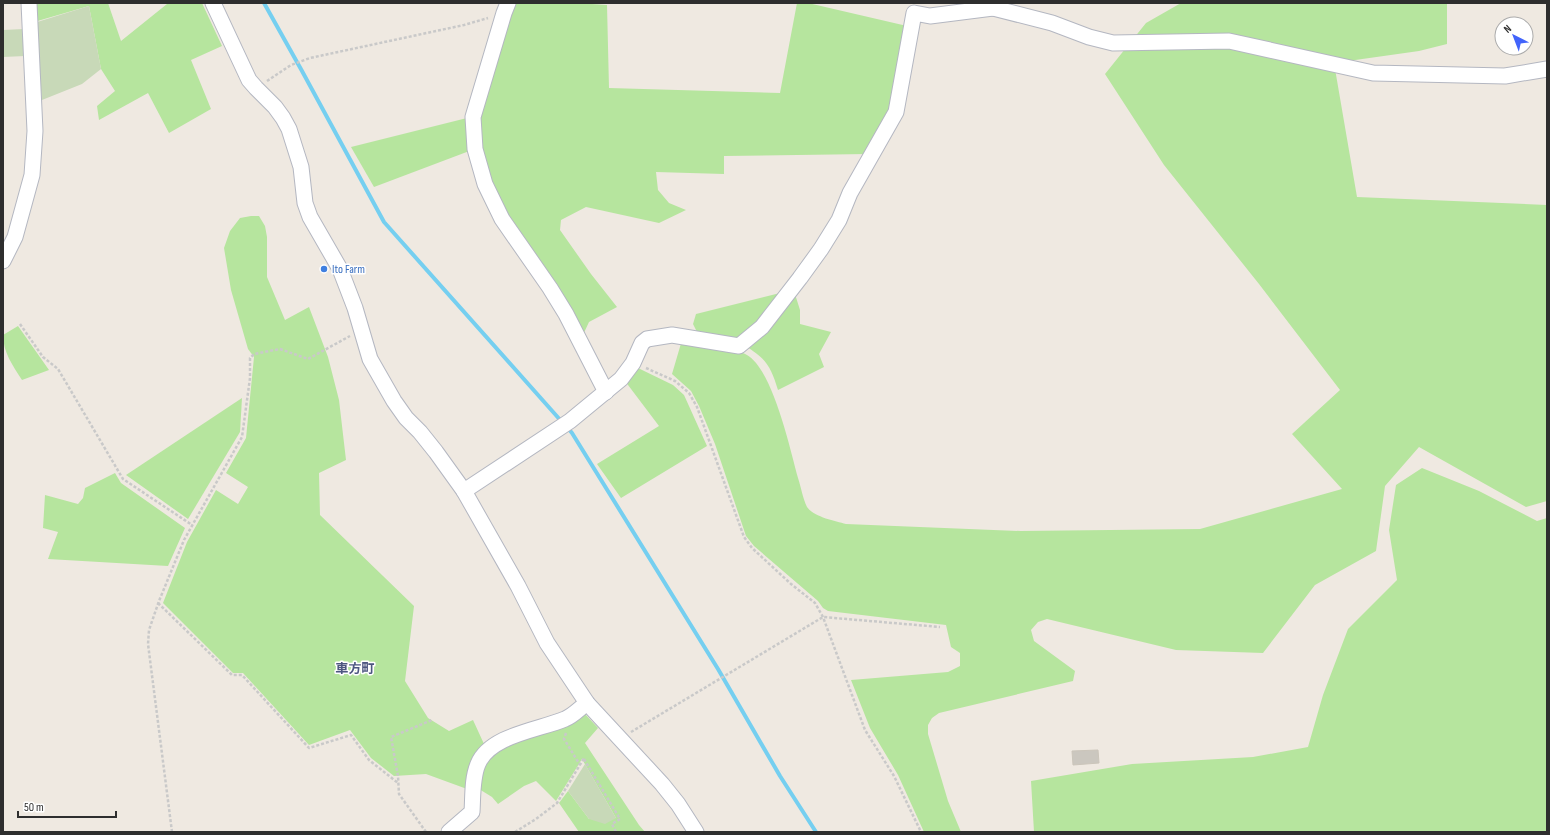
<svg xmlns="http://www.w3.org/2000/svg" width="1550" height="835" viewBox="0 0 1550 835" font-family="'Sofia Sans Condensed','Noto Sans JP',sans-serif">
<rect width="100%" height="100%" fill="#efe9e1"/>
<g fill="#b6e59e">
<path d="M34 3H108L121 41 167 4 202 3 222 46 191 60 211 109 169 133 148 93 99 120 97 106 115 91 101 69 89 6 34 22Z"/>
<path d="M514 3H577L607 5 609 88 780 93 797 3H808L907 26 891 111 868 154 724 156V174L656 172 658 190 669 203 686 210 659 223 586 207 561 220 560 230 591 274 617 307 589 322 582 337 505 216 489 182 476 116Z"/>
<path d="M1181 3H1447V44L1419 51 1334 63 1357 197 1547 205V501L1526 507 1419 447 1385 486 1376 551 1315 585 1263 653 1176 650 1047 619 1038 622 1031 630 1034 641 1075 671 1073 681 939 713 932 718 928 725V734L948 801 961 832H924L898 775 870 728 851 680 948 672 960 666V653L951 647 946 625 828 611 823 608 818 601 754 546 746 536 715 444 699 406 691 391 672 374 682 340C701 344 730 345 747 355 773 370 790 449 798 478 801 487 803 499 807 507 814 517 835 521 846 524L1021 531 1200 529 1342 489 1292 434 1340 390 1259 284 1164 165 1105 74 1146 23Z"/>
<path d="M471 117 472 150 374 187 351 147Z"/>
<path d="M251 216H259L265 226 267 237V277L285 320 309 307 328 357 339 400 346 460 319 473 320 515 414 606 405 681 428 718 449 731 473 720 484 744 475 757 467 789 426 774 394 776 371 758 350 730 309 745 243 673H233L163 603 187 542 216 490 238 504 248 487 226 473 246 438 254 357 248 349 231 290 224 248 230 231 240 218Z"/>
<path d="M794 291 800 310V324L831 332 819 354 824 367 778 390C771 367 766 358 745 346Z"/>
<path d="M784 292 757 325 736 341 698 334 693 324 696 314Z"/>
<path d="M18 326 49 370 22 380C13 366 3 352 3 335Z"/>
<path d="M638 368 673 385 684 395 707 446 621 498 597 464 659 426 625 381Z"/>
<path d="M242 398 240 432 188 519 126 475Z"/>
<path d="M1422 468 1479 491 1537 521 1547 518V832H1034L1031 781 1132 764 1253 757 1308 747 1323 695 1348 629 1397 580 1389 530 1396 485Z"/>
<path d="M115 473 121 483 185 528 168 566 48 559 58 532 43 528 45 495 78 504 83 498 85 488Z"/>
<path d="M584 713 598 728 585 743 639 825 645 832H579L559 803 568 791 589 819 616 818 582 759 556 801 536 781 524 786 498 804 492 797 479 789 485 762 491 753Z"/>
</g>
<g fill="#c8d9b8">
<path d="M89 6 101 69 82 84 42 100 34 23Z"/>
<path d="M24 29 25 56 3 57V30Z"/>
<path d="M585 764 616 818 605 824 589 819 568 791Z"/>
</g>
<g fill="none" stroke-linecap="round" stroke-linejoin="round">
<g stroke="#75cff0" stroke-width="4">
<path d="M264 3 302 71 384 222 562 422"/>
<path d="M567 427 572 433 718 669 780 776 816 832"/>
</g>
</g>
<path fill="#cbc7bf" stroke="#cbc5ba" d="M1098 750 1099 763 1073 765 1072 751Z"/>
<g fill="none" stroke-linecap="round" stroke-linejoin="round">
<defs>
<g id="minor">
<path d="M213 3 249 80 256 88 275 107 283 118 289 129 301 167 305 203 310 217 340 269 355 308 370 359 394 401 406 418 420 432 436 452 464 491 518 586 547 643 587 703 662 784 678 804 696 832"/>
<path d="M508 3 504 13 473 117 475 149 485 184 502 219 550 288 566 314 606 392"/>
<path d="M993 8 1052 23 1089 37 1113 43 1229 41 1373 73 1505 76 1547 69"/>
<path d="M3 261 15 237 32 175 35 131 29 3"/>
<path d="M464 491 570 421 621 379 633 363 642 343 647 339 672 335 739 346 762 327 800 278 821 249 839 220 850 193 896 112 914 13 930 16 993 8 994 3"/>
<path d="M449 832 472 812C473 796 472 778 478 764 490 735 539 730 565 719 573 716 580 708 587 703"/>
</g>
</defs>
<use href="#minor" stroke="#b4b7c1" stroke-width="17"/>
<g stroke="#c9c9c9" stroke-width="2.5" stroke-dasharray="3 2" stroke-linecap="butt">
<path d="M267 81 291 65 310 58 464 25 488 18"/>
<path d="M20 324 43 357 58 369 123 479 192 525"/>
<path d="M646 368 675 381 689 393 697 407 744 537 752 548 791 584 815 603 823 617 865 730 894 776 921 832"/>
<path d="M158 603 232 675H242L309 748 351 735 369 760 398 783"/>
<path d="M631 732 823 617 940 627"/>
<path d="M566 733 564 739 580 765"/>
<path d="M584 759 620 819 612 824 616 832"/>
<path d="M172 832 148 644 149 630 159 601 184 540 242 437 250 378V358L254 354 280 349 308 359 350 336"/>
<path d="M426 832 399 794 398 776 391 737 432 720"/>
<path d="M515 832 536 819 557 803 584 758"/>
</g>
<use href="#minor" stroke="#fff" stroke-width="15"/>
</g>
<circle fill="#3f7fe0" stroke="#fff" stroke-width="1.5" cx="324" cy="269" r="4"/>
<g text-anchor="middle" dominant-baseline="central" stroke-width="3" stroke-linejoin="round" paint-order="stroke">
<g font-size="12" fill="#366cbe" stroke="#fff" text-anchor="start">
<text x="332" y="269">Ito Farm</text>
</g>
<g font-size="13" font-weight="bold" fill="#4d5680" stroke="#fff">
<text x="355" y="669">車方町</text>
</g>
</g>
<rect width="1550" height="835" fill="none" stroke="#2e2e2e" stroke-width="8"/>
<g transform="translate(1514 36) rotate(318)"><circle r="19" fill="#ffffff" stroke="#ababab"/>
<path d="M0-3L7 15L0 10L-7 15Z" fill="#4264fb"/>
<text y="-6" font-size="11" font-weight="bold" text-anchor="middle" fill="#2e2e2e">N</text>
</g>
<path d="M18 811v6h98v-6" fill="none" stroke="#2e2e2e" stroke-width="2"/>
<text x="24" y="811" font-size="12" fill="#2e2e2e" stroke="#ffffff" stroke-width="3" paint-order="stroke">50 m</text>
</svg>
